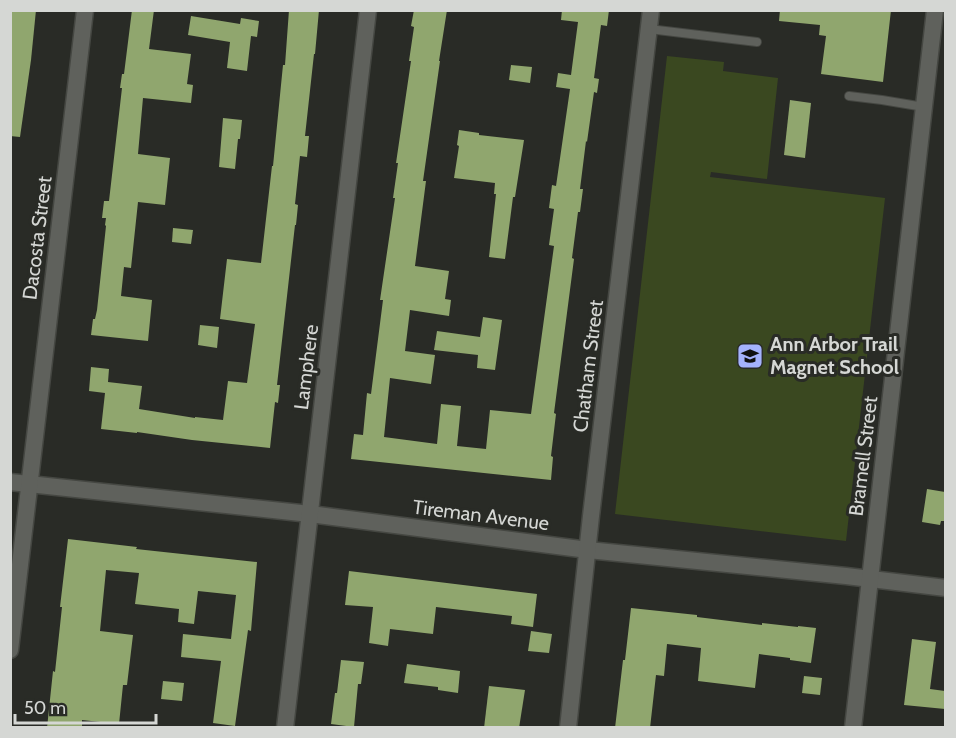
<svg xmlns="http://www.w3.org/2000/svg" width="956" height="738" viewBox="0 0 956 738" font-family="Cabin,sans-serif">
<rect width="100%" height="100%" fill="#292b26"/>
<path fill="#3a4820" d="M667 56 724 62 723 71 778 78 767 179 711 172 710 177 885 198 846 541 615 514Z"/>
<g fill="#90a66e">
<path d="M10 10H36L31 60 20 137 10 136Z"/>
<path d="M132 10H154L149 49 191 54 187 84 193 85 191 103 143 98 138 154 170 158 165 205 138 202 131 268 124 267 121 296 152 300 148 341 91 335 93 319H95L97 310 106 226 105 225 106 218H102L104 201H109L122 88H120L122 74H124Z"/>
<path d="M289 10H319L315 54H314L305 136H309L307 157 300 156 295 204 298 205 296 225H295L277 385H280L278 403 275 402 270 448 192 440 137 432V433L101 429 105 393 89 391 91 367 109 369 108 382 142 386 139 409 195 418V417L223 420 228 381 247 383 255 324 220 319 227 259 261 263 272 166H273L281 85 283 65H285Z"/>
<path d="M414 10H447L439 61H440L423 181H426L415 266 449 271 445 299 451 300 449 316 410 310 405 351 435 355 431 384 390 378 384 437 437 444 441 404 461 406 457 446 486 449 490 410 531 414 554 246 549 245 554 209 549 208 552 185 556 186 570 89 556 87 558 73 571 75 578 22 561 20 562 10H609L607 26 601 25 594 78 599 79 597 93 594 92 587 142 586 141 580 189H583L580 212H578L572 258 574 259 554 413 556 414 551 456 553 457 551 480 351 459 354 434 363 435 367 393 371 394 383 300H380L395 198H393L398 163H396L411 61H409L414 27 411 26Z"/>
<path d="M780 10H891L883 82 821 74 826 36 819 35 820 25 779 21Z"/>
<path d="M191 16 240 24 241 18 259 21 257 37 251 36 247 71 227 68 230 42 188 35Z"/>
<path d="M511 65 532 67 530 83 509 80Z"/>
<path d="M790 100 811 103 805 158 784 155Z"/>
<path d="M223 118 242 120 240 139H238L235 169 219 167Z"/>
<path d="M459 130 479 133V135L524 140 515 197H513L505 259 489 257 496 194H494L495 183 454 178 459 146 457 145Z"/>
<path d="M173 228 193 230 191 244 172 242Z"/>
<path d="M483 317 502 320 495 370 477 368 478 355 434 350 437 331 480 337Z"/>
<path d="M200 325 219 327 217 348 198 345Z"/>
<path d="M927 489 945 492V521H941L940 525 922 522Z"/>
<path d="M68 539 137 547 136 549 257 562 251 631 248 630 235 726 213 723 221 661 181 657 183 634 231 639 236 595 198 591 194 624 178 622 179 609 135 604 139 573 106 570 100 631 133 635 127 685H123L119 724 82 720V728H47L53 671 55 672 62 607H60Z"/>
<path d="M349 571 537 594 533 627 511 624 512 616 436 607 433 634 390 629 388 646 369 643 373 607 345 605Z"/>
<path d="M631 608 697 615V617L762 625V623L798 627V626L816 628 811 663 790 660V658L759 654 755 688 731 685 698 681 701 648 667 644 664 676 656 675 650 728H615L623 660H625Z"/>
<path d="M531 631 552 634 549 653 528 651Z"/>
<path d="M912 639 936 642 930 689 945 691V709L904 705Z"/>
<path d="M341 660 364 662 361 684H358L354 727 331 724 335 693H337Z"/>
<path d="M407 664 460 671 458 693 438 690V687L404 683Z"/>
<path d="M804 676 822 678 820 695 802 693Z"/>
<path d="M163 681 184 683 182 701 161 699Z"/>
<path d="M489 686 525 690 519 728H484Z"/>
</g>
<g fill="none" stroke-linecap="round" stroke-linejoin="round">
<defs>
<g id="lane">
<path d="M649 29 757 42"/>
<path d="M849 96 882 100 924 107"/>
</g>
<g id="street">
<path d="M10 482 310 514 588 550 846 576 946 588"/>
<path d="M10 650 85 10"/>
<path d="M285 728 368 10"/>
<path d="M568 728 591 516 651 10"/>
<path d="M853 728 935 10"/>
</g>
</defs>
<use href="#lane" stroke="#454742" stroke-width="10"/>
<use href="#street" stroke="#454742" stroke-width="19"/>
<use href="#lane" stroke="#5f615c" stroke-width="8"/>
<use href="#street" stroke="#5f615c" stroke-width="16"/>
</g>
<defs>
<symbol id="school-square" viewBox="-11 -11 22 22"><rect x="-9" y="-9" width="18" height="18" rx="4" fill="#a4b2fc" stroke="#292b26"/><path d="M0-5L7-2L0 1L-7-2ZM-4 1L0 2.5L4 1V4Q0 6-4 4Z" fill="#111"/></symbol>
</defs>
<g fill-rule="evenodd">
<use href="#school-square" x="735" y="341" width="30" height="30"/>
</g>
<g text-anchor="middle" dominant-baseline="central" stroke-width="6" stroke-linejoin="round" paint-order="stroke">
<g font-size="20" fill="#d5d7d4" stroke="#292b26">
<text transform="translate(37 238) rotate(-83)">Dacosta Street</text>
<text transform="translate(588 366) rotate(-83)">Chatham Street</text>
<text transform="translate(306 367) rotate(-83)">Lamphere</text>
<text transform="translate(863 456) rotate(-83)">Bramell Street</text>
<text transform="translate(481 515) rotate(7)">Tireman Avenue</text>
</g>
<g font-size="20" font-weight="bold" fill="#d5d7d4" stroke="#292b26" text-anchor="start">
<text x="770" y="344">Ann Arbor Trail<tspan x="770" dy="23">Magnet School</tspan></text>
</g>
</g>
<rect width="956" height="738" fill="none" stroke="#d5d7d4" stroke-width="24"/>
<path d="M15 714v9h141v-9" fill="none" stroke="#d5d7d4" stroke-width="3"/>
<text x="24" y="714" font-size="18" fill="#d5d7d4" stroke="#292b26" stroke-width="4.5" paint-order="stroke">50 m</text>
</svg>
